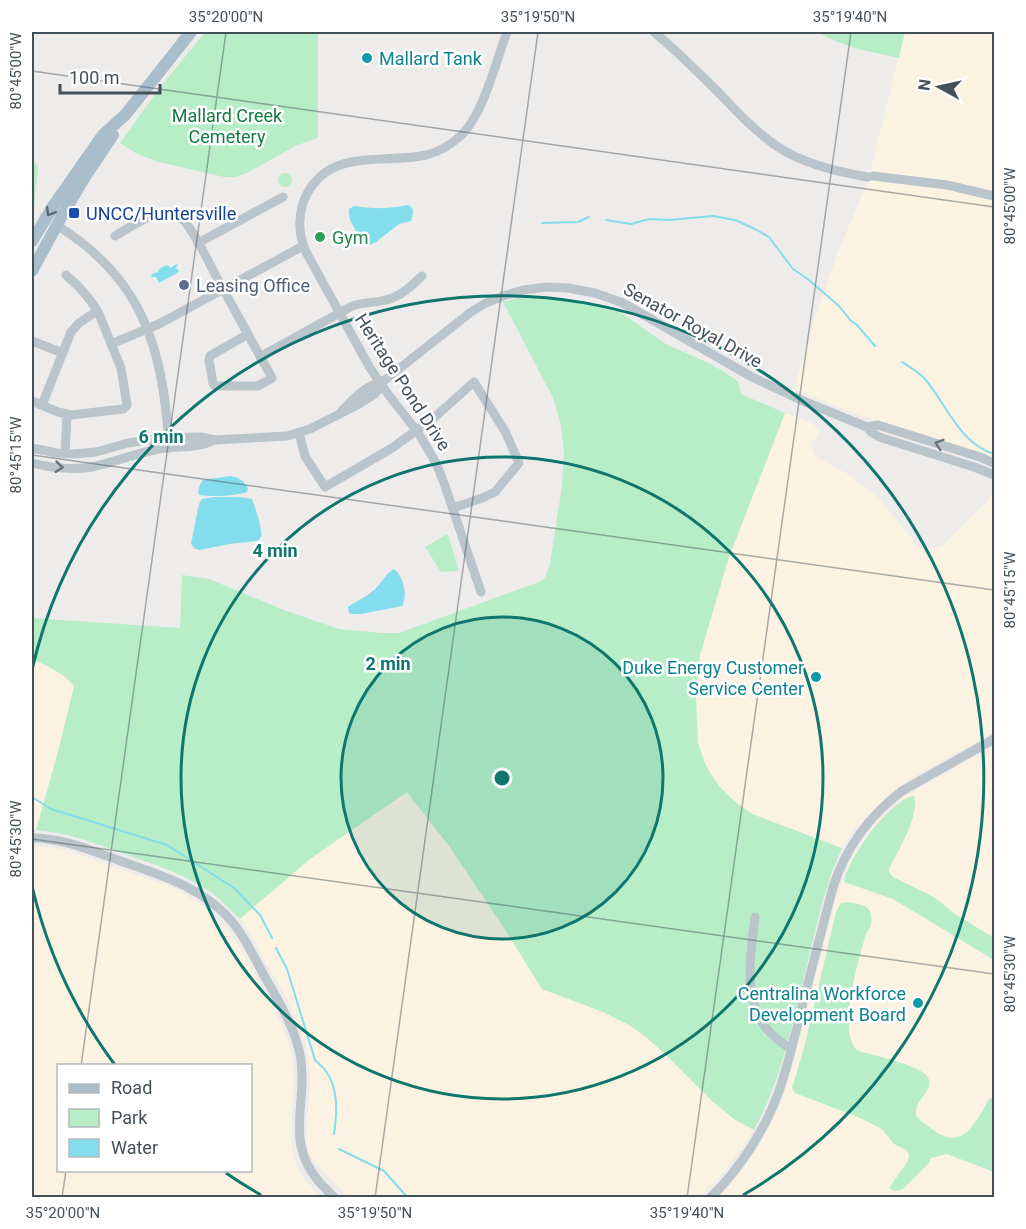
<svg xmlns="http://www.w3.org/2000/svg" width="1026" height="1229" viewBox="0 0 1026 1229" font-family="Roboto,sans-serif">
<rect width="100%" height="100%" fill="#eeebeb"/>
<g fill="#fbf2e2" fill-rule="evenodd">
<path d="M905 32H994V460L850 412 794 389 818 308 840 247 868 181Z"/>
<path d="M785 413 812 423 820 431 811 445 815 456 846 473 876 495 912 539 918 549 941 547 988 500 994 489V732L912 778 892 791 858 825 842 848 752 814 734 801 719 786 706 766 698 743 696 697 700 656 729 557Z"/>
<path d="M32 659 51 668 68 678 74 686 58 752 36 830H32Z"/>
<path d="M994 746V1197L718 1198 740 1172 758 1147 770 1126 782 1100 793 1064 835 901 853 854 874 824 883 815 905 796Z"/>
<path d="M407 792 449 846 504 928 542 989 603 1012 629 1025 646 1037 667 1056 713 1102 734 1119 754 1130 725 1171 701 1197H348L314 1162 309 1152 306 1139 310 1081 307 1053 305 1042 296 1017 290 1005 253 939 240 919 309 859Z"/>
<path d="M32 846 57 848 72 852 174 888 201 904 226 927 235 939 246 959 275 1011 288 1040 292 1057 294 1074 291 1132 292 1148 296 1164 301 1175 321 1197H32ZM58 1066H250V1170H58Z"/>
</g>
<g fill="#b7eec8">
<path d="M205 32H318V138L295 146 249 172 236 177H224L159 162 137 154 120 143 158 90Z"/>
<path d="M816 32H905L899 58 858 49 838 42Z"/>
<path d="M32 157 38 166 34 208 32 207Z"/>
<circle cx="285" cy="180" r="7"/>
<path d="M538 296 568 299 598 304 623 314 666 344 713 365 738 381 741 394 785 413 729 557 700 655 696 697 698 743 706 766 719 786 734 801 752 814 842 848C829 876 821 906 814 936 797 1002 786 1070 754 1130L734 1119 713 1102 667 1056 646 1037 629 1025 603 1012 542 989 504 928 449 846 407 792 310 859 240 919C229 909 219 897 206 889 181 873 153 864 125 854 96 844 67 832 36 830L58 752 74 686C63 672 47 666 32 659V618L180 628 182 575 209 579 284 610 339 629 382 633H399L539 582 545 578 550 564 562 486 564 451 561 425 553 398 503 302 517 298Z"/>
<path d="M447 534 449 538 459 571 441 572 425 547Z"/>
<path d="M914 796C920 815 898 851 889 869V872L893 877 934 897 955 914 994 938V960L893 899 844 882C848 858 890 799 914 796Z"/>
<path d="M847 902C856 904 870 904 871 915 872 923 871 927 866 934 859 957 836 1034 858 1051 872 1055 919 1065 927 1076 937 1090 913 1100 916 1114 917 1120 927 1125 932 1129 963 1153 975 1123 989 1099L994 1097V1172L947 1154 931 1158 928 1164 902 1190 895 1191 889 1188 908 1161 909 1155 906 1150 894 1144 882 1129 858 1117 795 1093 792 1088 805 1044 836 912 841 903Z"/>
</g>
<g fill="#83ddec">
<path d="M408 205C415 207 413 215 411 221L399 224 376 242 370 245C360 239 347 221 349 209L354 206C375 209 387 209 408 205Z"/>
<path d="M177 264 178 266 176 267 179 272 159 283 156 277H151L152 274 158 272C158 268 165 266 168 265L170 268Z"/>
<path d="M230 476C239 477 243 480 248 488L247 492C236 496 211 497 199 495 197 491 200 484 203 480Z"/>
<path d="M214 497H239L252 499C255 507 263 530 261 537 260 539 258 540 257 541L229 544 200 550 195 549 191 544 199 504 202 499Z"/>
<path d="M394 569C404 577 408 596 402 606L361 614H352L349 613 348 607C358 600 369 596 377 587 383 581 387 572 394 569Z"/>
</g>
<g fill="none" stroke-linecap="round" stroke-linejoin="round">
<g stroke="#83ddec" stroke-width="2">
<path d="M606 220 631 224 649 219 669 220 713 216 735 220 755 229 769 237 793 269 809 280 839 306 851 321 856 324 875 346"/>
<path d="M542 223 578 222 589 217"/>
<path d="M902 362C910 367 919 372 925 379 947 405 959 443 994 454"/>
<path d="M32 797 51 809 167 845 234 888 260 915 272 938"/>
<path d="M276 948 287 969 315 1060C318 1063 322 1066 325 1070 339 1088 337 1113 334 1134"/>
<path d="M339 1149 384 1171 408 1198"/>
</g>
<g stroke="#b9c4cb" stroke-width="9">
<path d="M654 32C677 51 699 73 720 94 738 113 756 132 778 147 804 164 837 172 868 177"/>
<path d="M873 176 947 185 994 196"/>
<path d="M56 225C144 278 164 352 169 448"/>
<path d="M115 236C129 228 154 210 170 214 176 215 182 218 186 223 198 239 207 259 216 276 235 310 253 344 272 378L258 386H215L213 383 209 360 210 356 248 334"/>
<path d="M198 243 283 197"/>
<path d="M32 341 63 353"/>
<path d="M111 344 159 324 303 246"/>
<path d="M260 357 352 306C363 302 374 303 386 300 400 297 411 286 422 276"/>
<path d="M32 401 58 412 71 415 123 409 127 405 121 368 99 314C91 299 79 286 66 275"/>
<path d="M42 405 71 332 79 323 97 311"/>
<path d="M339 414C349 403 366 384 381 383L457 323 471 312 486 303 503 296 523 290 547 287 568 288 595 293 623 303 752 377 803 401 867 427 871 432 879 437 974 467 994 475"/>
<path d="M867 427 878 425 980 457 994 463"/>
<path d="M299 433 305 456 325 487 392 448 436 416 474 382 506 433 519 463 495 492 482 498 453 508"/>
<path d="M32 448 57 453 74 454 96 452 128 443 162 438 201 437 214 440 287 436 310 429 359 404 375 394 378 390 381 383"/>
<path d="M65 454 67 415"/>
<path d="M32 463C51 468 72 470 92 467 115 462 136 453 159 449 177 446 197 449 214 440"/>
<path d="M481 592 444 483 436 463 419 434 388 394 370 368 306 252C299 236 298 219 303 203 324 146 381 165 426 155 438 152 449 146 458 138 482 120 496 61 507 32"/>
<path d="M32 838C61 838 88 849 115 859 158 874 204 887 234 924 247 941 256 961 266 979 280 1003 294 1027 300 1054 309 1104 282 1142 322 1185 326 1189 330 1194 335 1198"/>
<path d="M755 917C751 953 742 995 766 1028 773 1037 782 1043 791 1049"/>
<path d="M710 1198C740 1169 765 1130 779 1091 789 1062 796 1032 803 1002 813 964 823 925 833 887 846 847 869 816 902 791L994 739"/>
</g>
<g stroke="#aabdcb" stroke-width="12">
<path d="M32 241 54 205 103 135 126 114 191 32"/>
<path d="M32 271 64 212 85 177 113 135"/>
</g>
</g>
<defs><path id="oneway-chevron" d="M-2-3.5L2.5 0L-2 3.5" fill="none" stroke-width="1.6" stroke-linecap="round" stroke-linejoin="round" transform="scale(1.5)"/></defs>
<use stroke="#5e6b75" href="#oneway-chevron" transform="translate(50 212) rotate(122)"/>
<g stroke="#67737a">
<use href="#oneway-chevron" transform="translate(939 444) rotate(-163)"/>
<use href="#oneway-chevron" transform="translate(59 467) rotate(5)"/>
</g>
<path fill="none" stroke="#445058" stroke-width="1.5" stroke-opacity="0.45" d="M32 71 994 207M32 455 994 590M32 839 994 974M81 1066 226 32M62 1198 66 1170M375 1198 538 32M687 1198 851 32"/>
<circle cx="502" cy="778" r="161" fill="#0f766e" fill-opacity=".12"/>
<g fill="none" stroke="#0f766e" stroke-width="3">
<circle cx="502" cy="778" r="161"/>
<circle cx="502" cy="778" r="321"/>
<path d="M261 1195A482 482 0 0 1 226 1173M115 1065A482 482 0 0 1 32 886M32 670A482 482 0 1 1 743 1195"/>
</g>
<g fill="#0f9aa8" stroke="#fff" stroke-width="2">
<circle cx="367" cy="58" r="6"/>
<circle cx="816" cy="677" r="6"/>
<circle cx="918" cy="1003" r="6"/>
</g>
<rect fill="#1a4fb4" stroke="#fff" stroke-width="2" x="68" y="207" width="12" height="12" rx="3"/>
<circle fill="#2e9e5b" stroke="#fff" stroke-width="2" cx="320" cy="237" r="6"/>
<circle fill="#5c6f8a" stroke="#fff" stroke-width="2" cx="184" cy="285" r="6"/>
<g text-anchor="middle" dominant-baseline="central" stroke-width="5" stroke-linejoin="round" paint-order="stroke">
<g font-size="18" fill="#0d838f" stroke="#fff" text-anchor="end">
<text x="379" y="58" text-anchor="start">Mallard Tank</text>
<text x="804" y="667">Duke Energy Customer<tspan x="804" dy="21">Service Center</tspan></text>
<text x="906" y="993">Centralina Workforce<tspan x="906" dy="21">Development Board</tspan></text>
</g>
<g font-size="18" fill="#157940" stroke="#fff">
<text x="227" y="115">Mallard Creek<tspan x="227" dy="21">Cemetery</tspan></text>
</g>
<g font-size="18" fill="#164399" stroke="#fff" text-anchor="start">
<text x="86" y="213">UNCC/Huntersville</text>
</g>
<g font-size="18" fill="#27864d" stroke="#fff" text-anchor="start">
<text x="332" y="237">Gym</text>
</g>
<g font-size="18" fill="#4e5e75" stroke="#fff" text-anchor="start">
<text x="196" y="285">Leasing Office</text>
</g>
<g font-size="18" fill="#445058" stroke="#fff">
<text transform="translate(693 325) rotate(29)">Senator Royal Drive</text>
<text transform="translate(403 382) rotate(57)">Heritage Pond Drive</text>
</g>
</g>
<circle cx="502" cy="778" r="9" fill="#0f766e" stroke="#fff" stroke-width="3"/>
<g font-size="18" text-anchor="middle" font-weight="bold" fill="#0f766e" stroke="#fff" stroke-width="5" stroke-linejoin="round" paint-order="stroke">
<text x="161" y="443">6 min</text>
<text x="275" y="557">4 min</text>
<text x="388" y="670">2 min</text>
</g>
<rect width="1026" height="1229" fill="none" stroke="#ffffff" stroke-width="66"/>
<rect x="57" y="1064" width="195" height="108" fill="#ffffff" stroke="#b4b9bc" stroke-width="1.5"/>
<rect x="69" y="1084" width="30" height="9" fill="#aabdcb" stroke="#b4b9bc" stroke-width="1.5"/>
<text x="111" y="1094" font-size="18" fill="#445058">Road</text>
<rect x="69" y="1109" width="30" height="18" fill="#b7eec8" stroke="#b4b9bc" stroke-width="1.5"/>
<text x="111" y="1124" font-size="18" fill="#445058">Park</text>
<rect x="69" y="1139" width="30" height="18" fill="#83ddec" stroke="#b4b9bc" stroke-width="1.5"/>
<text x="111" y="1154" font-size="18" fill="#445058">Water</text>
<g transform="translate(939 87) rotate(278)" stroke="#ffffff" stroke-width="4.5" paint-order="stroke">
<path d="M0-4.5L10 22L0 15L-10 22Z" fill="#445058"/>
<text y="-9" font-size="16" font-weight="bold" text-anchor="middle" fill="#445058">N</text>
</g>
<path d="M60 84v9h100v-9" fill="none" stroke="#445058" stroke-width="3"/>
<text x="69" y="84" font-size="18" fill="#445058" stroke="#ffffff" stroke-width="4.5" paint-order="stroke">100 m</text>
<rect x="33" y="33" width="960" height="1163" fill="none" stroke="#445058" stroke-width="2"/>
<g font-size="15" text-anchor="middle" fill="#445058">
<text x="226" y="22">35°20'00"N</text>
<text x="538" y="22">35°19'50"N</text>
<text x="850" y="22">35°19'40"N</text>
<text transform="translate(16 71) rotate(-90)" y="5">80°45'00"W</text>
<text transform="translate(1010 206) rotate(-90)" y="5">80°45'00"W</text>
<text transform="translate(16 455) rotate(-90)" y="5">80°45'15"W</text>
<text transform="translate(1010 590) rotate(-90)" y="5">80°45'15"W</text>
<text transform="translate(16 839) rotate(-90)" y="5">80°45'30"W</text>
<text transform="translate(1010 974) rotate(-90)" y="5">80°45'30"W</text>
<text x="63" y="1218">35°20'00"N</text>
<text x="375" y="1218">35°19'50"N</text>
<text x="687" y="1218">35°19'40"N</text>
</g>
</svg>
